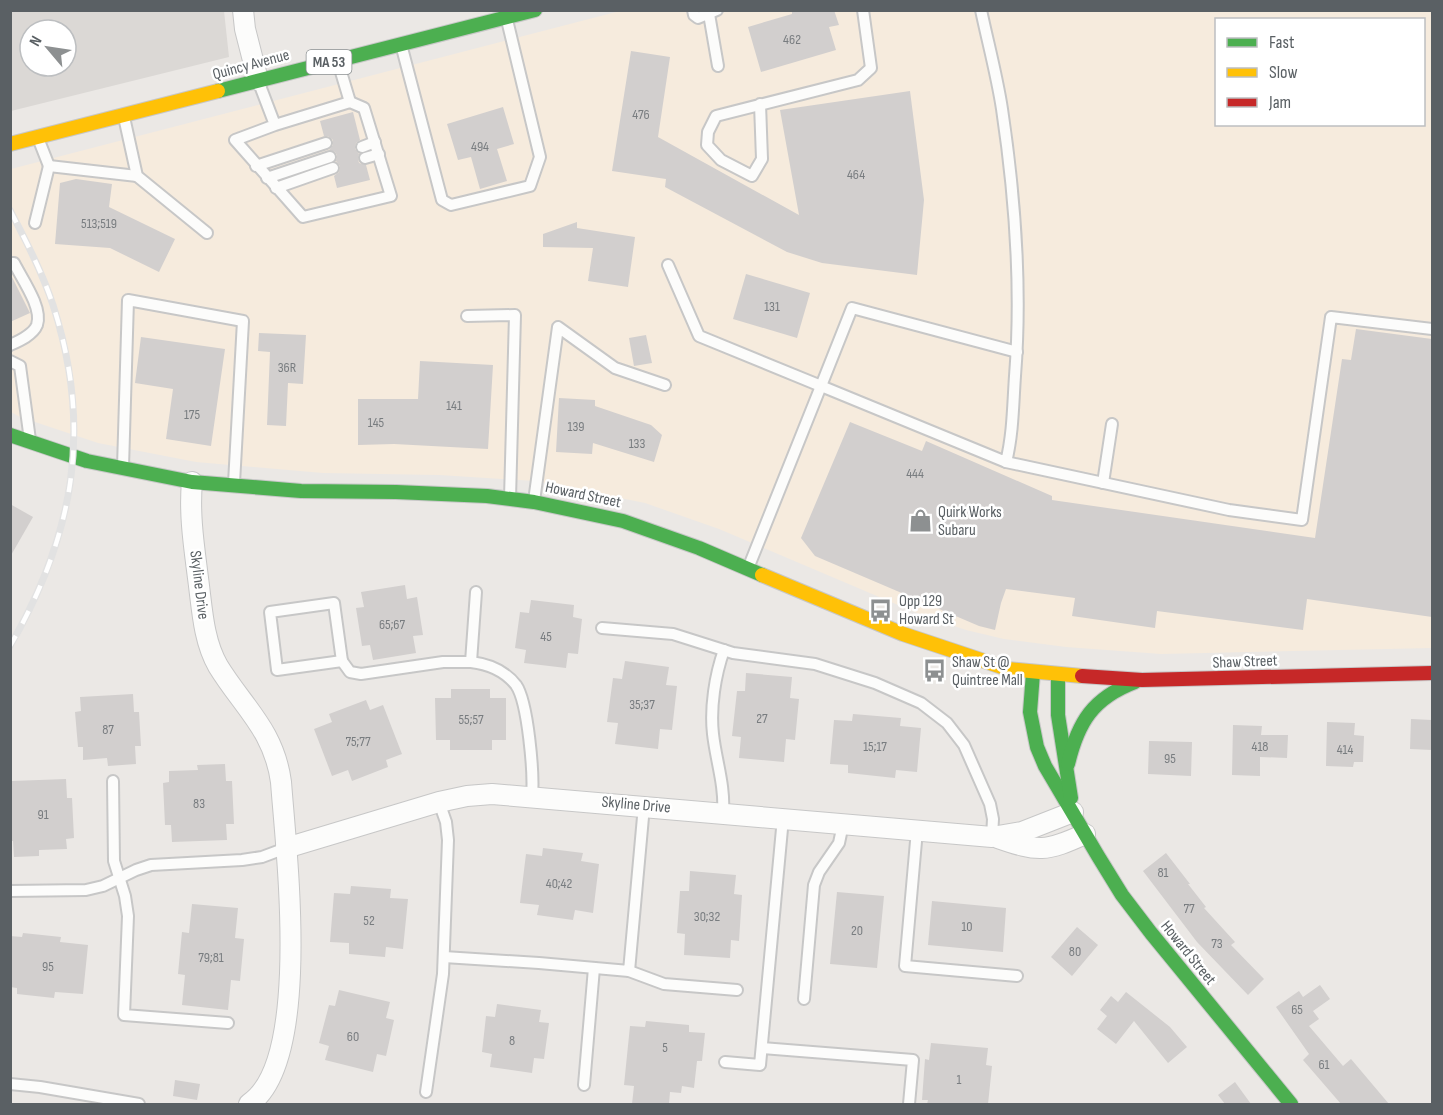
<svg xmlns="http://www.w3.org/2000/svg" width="1443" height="1115" viewBox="0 0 1443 1115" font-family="'Sofia Sans Condensed',sans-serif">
<rect width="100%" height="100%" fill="#ebe8e5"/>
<path fill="#f6ebdd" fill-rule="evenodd" d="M620 11H1432V648L1161 654 1066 647 1004 639 966 630 924 616 719 529 645 503 535 481 439 475 323 473 196 462 98 443 20 417 11 412V169ZM1216 20H1424V124H1216Z"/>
<path fill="#dbd8d5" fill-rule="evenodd" d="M10 11H224L229 57 11 111ZM30 30H66V66H30Z"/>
<g fill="#d2cfce">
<path d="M792 10H834L839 25 829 27 836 50 761 72 748 27 792 14Z"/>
<path d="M631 51 670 57 658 137 799 215 780 110 910 91 924 200 917 275 822 263 787 252 665 187 666 179 612 171Z"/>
<path d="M503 107 514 144 497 149 507 181 480 189 471 157 458 160 447 124Z"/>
<path d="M353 112 360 140 356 143 355 149 359 154 358 159 359 163 366 165 370 180 337 188 334 176 339 172 340 166 336 161 337 155 335 152 329 150 333 145V140L328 136H324L320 121Z"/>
<path d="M76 179 112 184 109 207 175 239 159 272 110 248 55 244 60 183Z"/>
<path d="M577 222V228L635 237 628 287 588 281 593 248 543 247V234Z"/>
<path d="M10 273 30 313 10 322Z"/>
<path d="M746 274 810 293 797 338 733 319Z"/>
<path d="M1356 329 1432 339V617L1307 599 1303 630 1157 611 1155 628 1072 616 1075 598 1006 589 1001 603 995 630 979 626 815 556 801 538 850 422 922 451 926 441 1052 496V500L1315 538 1342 359 1351 360Z"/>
<path d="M259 333 306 335 303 384 288 383 286 426 267 425 270 352 258 351Z"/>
<path d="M646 335 652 363 634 366 629 338Z"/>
<path d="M141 337 225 349 211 446 166 439 173 389 135 383Z"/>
<path d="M420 361 493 365 488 449 394 444 358 445V399H418Z"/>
<path d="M559 398 595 400V406L651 425 662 435 654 462 593 443 592 454 556 452Z"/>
<path d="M10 504 33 517 10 557Z"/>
<path d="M405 585 407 599 417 597 423 635 413 636 416 653 373 660 370 645 362 646 356 608 364 607 361 592Z"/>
<path d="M531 600 574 605 573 617 582 619 578 654 568 653 566 668 524 663 526 650 515 648 520 612 529 613Z"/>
<path d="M625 661 669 667 666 685 677 686 672 730 660 729 658 749 615 744 618 723 607 722 613 678 622 679Z"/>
<path d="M746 673 792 677 790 698 799 699 795 740 786 739 784 762 739 758 741 737 732 736 737 691H745Z"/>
<path d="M451 689H490V698H506V740H492V750H450V740H436L435 698H451Z"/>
<path d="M133 694 134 712H139L141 746H135L136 764 108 766 107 758 83 760V747H78L75 712 81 711 80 697Z"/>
<path d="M366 700 370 710 383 705 402 754 386 760 388 767 352 781 348 770 332 776 314 729 332 722 329 714Z"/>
<path d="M853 714 901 718 900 726 921 728 917 772 896 770 895 778 848 773V765L830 764 834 720 852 721Z"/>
<path d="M1411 719 1432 720V750L1410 749Z"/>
<path d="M1327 722 1355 723 1354 735 1364 736 1363 762H1354L1353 767 1326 766Z"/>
<path d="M1233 725 1262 726 1261 735H1288L1287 758 1260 757V776L1232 775Z"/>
<path d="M1149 741 1192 742 1191 776 1148 774Z"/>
<path d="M225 764 226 781H232L234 824H226L227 840 172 842 171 825H165L163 783 169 782V771L198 770 197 765Z"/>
<path d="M66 779 67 798H72L74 838 66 839 67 849 39 850V856L14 857 13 841H10L12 781Z"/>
<path d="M543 848 583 853 581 861 599 864 593 913 575 910 573 920 537 915 539 905 520 903 526 854 542 856Z"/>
<path d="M1166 853 1190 884H1188L1206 907 1204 908 1235 942 1231 945 1264 979 1248 995 1197 942 1143 871Z"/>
<path d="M690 871 736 875 734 894 742 895 739 941 731 940 730 958 684 955 685 934 677 933 680 891H689Z"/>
<path d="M351 886 391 889 390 898 408 899 403 949 386 947 385 957 349 954V943L330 942 334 893 350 894Z"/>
<path d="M837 892 884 896 877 968 830 964Z"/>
<path d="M932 901 1006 908 1003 952 928 945Z"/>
<path d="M192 904 238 908 235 938 244 939 240 981 231 980 228 1010 182 1005 185 975 178 974 182 932 189 933Z"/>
<path d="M1077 927 1098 945 1072 976 1051 957Z"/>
<path d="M23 933 61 937 60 942 88 945 83 994 55 992 54 998 17 994V988L10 987V936L22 937Z"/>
<path d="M1320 985 1330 999 1313 1011 1319 1019 1309 1026 1343 1066 1351 1059 1389 1104H1341L1303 1060 1309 1054 1276 1007 1299 991 1303 997Z"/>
<path d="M339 990 390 1002 386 1018 394 1020 386 1056 377 1054 373 1072 325 1060 329 1046 319 1043 329 1005 335 1006Z"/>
<path d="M1126 992 1170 1027 1187 1047 1168 1063 1134 1021 1116 1044 1097 1029 1107 1016 1100 1010 1111 996 1118 1002Z"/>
<path d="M497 1004 541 1010 539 1022 549 1023 544 1059 534 1058 532 1073 490 1067 492 1054 482 1052 486 1016 495 1017Z"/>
<path d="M646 1021 689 1025V1032L705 1033 702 1061H697L694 1088 682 1086 681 1093 670 1092 669 1104H632L634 1086 624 1085 630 1026 645 1027Z"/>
<path d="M931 1043 988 1048 986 1065 992 1066 988 1104H927L928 1100H922L925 1059 929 1060Z"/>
<path d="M175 1080 200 1084 197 1100 173 1096Z"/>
<path d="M1235 1082 1251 1104H1225L1218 1095Z"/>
</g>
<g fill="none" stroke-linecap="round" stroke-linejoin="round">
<defs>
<g id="lane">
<path d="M693 10 694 15 698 18 717 10"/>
<path d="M709 14 718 66"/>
<path d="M402 48 442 200 451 205 530 186 540 157 507 20"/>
<path d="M338 62 350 102"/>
<path d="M259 83 275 125 235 140 303 217 391 196 364 108 350 102 275 125"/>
<path d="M760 104 762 159 752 176 721 160 707 145 708 132 716 116 858 80 871 68 863 10"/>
<path d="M124 117 137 176 207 233"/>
<path d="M38 138 49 166"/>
<path d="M362 147 375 142"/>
<path d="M365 158 379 154"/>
<path d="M256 166 326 143"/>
<path d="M267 178 330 157"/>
<path d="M276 188 333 168"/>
<path d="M35 223 49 166 137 176"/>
<path d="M10 263H14C22 279 43 308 37 325 33 335 19 341 10 345"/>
<path d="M668 265 699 336 821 386 852 308 1017 352"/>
<path d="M467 316 515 315 510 498"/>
<path d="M10 361 20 366 30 440"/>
<path d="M1006 462 1229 510 1302 520 1331 317 1432 329"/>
<path d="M123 467 128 300 243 321 234 483"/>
<path d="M1103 483 1112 424"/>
<path d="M534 501 558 327 615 368 665 385"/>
<path d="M749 566 821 386 1006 462C1013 434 1013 405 1015 376 1022 287 1015 196 1002 109 997 76 988 43 981 10"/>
<path d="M334 603 342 661 277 670 270 612Z"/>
<path d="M602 628 673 634 733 653 815 664 875 683 921 703 947 723 964 745 990 804 993 819 992 837"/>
<path d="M342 661 350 672 361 674 443 662H471L476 592"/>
<path d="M471 662C488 664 505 671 516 685 528 702 534 774 532 796"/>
<path d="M113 781 114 861 125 896 128 916 124 1015 228 1023"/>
<path d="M723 813C725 785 716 761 713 734 710 708 715 675 724 650"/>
<path d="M917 830 905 966 1017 976"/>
<path d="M10 891 86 890 103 886 136 870 151 865 242 860 262 857 286 848"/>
<path d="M444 957 539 963 629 971 644 806"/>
<path d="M629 971 664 984 737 990"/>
<path d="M804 999 814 885 819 872 839 843 843 824"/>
<path d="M762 1048 913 1060 909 1104"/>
<path d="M725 1062 760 1065 783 818"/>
<path d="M10 1084 40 1087 139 1104"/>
<path d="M584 1085 594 968"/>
<path d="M426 1092 443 974 448 840 446 822 439 802"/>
</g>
<g id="street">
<path d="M243 10 245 29 258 80"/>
<path d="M192 482C189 514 194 546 198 578 202 607 203 640 218 666 243 707 274 730 281 782 286 851 312 1062 249 1104"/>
<path d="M998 838C1038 852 1046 852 1085 834"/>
<path d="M286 848 439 802 467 796 492 794 992 837 1022 832 1073 812"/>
</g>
<g id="fast">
<path d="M218 91 535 10"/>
<path d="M10 435 87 461 192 482 301 491 396 492 487 496 534 502 623 521 699 548 762 575"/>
<path d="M1033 673 1030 712 1037 747 1045 766 1098 856 1122 895 1151 933 1291 1104"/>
<path d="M1058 675V715L1071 798"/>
<path d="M1068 764C1078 722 1093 698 1135 682"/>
</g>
<g id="slow">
<path d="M10 144 218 91"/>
<path d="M762 575 903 634 1008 669 1082 676"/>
</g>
<path id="jam" d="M1082 676 1142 680 1432 673"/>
</defs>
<use href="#lane" stroke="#c7c7c7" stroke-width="14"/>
<use href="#street" stroke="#c7c7c7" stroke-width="22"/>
<use href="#fast" stroke="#c7c7c7" stroke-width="16"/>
<use href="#slow" stroke="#c7c7c7" stroke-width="16"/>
<use href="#jam" stroke="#c7c7c7" stroke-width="16"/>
<use href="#lane" stroke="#fcfcfb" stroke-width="10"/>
<use href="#street" stroke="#fcfcfb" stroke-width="20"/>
<use href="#fast" stroke="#4caf50" stroke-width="14"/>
<use href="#slow" stroke="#ffc107" stroke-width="14"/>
<use href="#jam" stroke="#c62828" stroke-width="14"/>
<defs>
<path id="rail" d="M10 210C26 241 42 272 53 305 93 429 74 535 10 646"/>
</defs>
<use href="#rail" stroke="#e2e2e2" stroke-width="7"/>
<use href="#rail" stroke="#fff" stroke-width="4.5" stroke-dasharray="14" stroke-linecap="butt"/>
</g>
<defs>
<symbol id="shop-bare" viewBox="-9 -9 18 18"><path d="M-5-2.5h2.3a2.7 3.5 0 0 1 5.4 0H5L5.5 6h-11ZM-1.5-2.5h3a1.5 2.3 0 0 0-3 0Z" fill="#8d9091" stroke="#fff" stroke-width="2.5" paint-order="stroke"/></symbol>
<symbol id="bus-bare" viewBox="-9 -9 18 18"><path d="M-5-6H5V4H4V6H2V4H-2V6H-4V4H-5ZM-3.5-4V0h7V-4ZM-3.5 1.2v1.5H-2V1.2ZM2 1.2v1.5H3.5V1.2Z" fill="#8d9091" stroke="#fff" stroke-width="2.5" paint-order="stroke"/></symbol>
</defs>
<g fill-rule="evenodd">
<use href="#shop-bare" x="904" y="504" width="33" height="33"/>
<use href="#bus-bare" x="864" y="594" width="33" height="33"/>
<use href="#bus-bare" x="918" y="654" width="33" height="33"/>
</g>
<g text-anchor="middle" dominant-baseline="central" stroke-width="5" stroke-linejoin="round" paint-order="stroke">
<g font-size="14" fill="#797d80">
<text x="792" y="39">462</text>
<text x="641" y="114">476</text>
<text x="480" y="146">494</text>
<text x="856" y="174">464</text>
<text x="99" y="223">513;519</text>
<text x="772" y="306">131</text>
<text x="287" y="367">36R</text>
<text x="454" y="405">141</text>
<text x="192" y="414">175</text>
<text x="376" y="422">145</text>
<text x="576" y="426">139</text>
<text x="637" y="443">133</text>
<text x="915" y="473">444</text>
<text x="392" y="624">65;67</text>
<text x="546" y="636">45</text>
<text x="642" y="704">35;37</text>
<text x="762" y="718">27</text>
<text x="471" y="719">55;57</text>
<text x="108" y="729">87</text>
<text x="358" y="741">75;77</text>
<text x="875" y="746">15;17</text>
<text x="1260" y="746">418</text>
<text x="1345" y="749">414</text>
<text x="1170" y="758">95</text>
<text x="199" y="803">83</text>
<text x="43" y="814">91</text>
<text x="1163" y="872">81</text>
<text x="559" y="883">40;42</text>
<text x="1189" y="908">77</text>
<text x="707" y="916">30;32</text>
<text x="369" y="920">52</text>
<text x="967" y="926">10</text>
<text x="857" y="930">20</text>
<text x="1217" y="943">73</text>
<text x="1075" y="951">80</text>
<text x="211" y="957">79;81</text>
<text x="48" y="966">95</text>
<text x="1297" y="1009">65</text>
<text x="353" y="1036">60</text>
<text x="512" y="1040">8</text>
<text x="665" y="1047">5</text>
<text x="1324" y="1064">61</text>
<text x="959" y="1079">1</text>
</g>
<rect fill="#fff" stroke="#8c9092" stroke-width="1.5" x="306.5" y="50" width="45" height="24" rx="4.5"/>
<g font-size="15" font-weight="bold" fill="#5a6064">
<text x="329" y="62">MA 53</text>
</g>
<g font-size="16" fill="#5a6064" stroke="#fff">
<text transform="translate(251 65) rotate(-15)">Quincy Avenue</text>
<text transform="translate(583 495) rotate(12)">Howard Street</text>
<text transform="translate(199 585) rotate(83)">Skyline Drive</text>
<text transform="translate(1245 662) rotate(-2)">Shaw Street</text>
<text transform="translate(636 805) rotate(5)">Skyline Drive</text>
<text transform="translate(1188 953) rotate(51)">Howard Street</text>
</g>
<g font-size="16" fill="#5a6064" stroke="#fff" text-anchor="start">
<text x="938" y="512">Quirk Works<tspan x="938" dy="18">Subaru</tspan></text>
<text x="899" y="601">Opp 129<tspan x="899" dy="18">Howard St</tspan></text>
<text x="952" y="662">Shaw St @<tspan x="952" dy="18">Quintree Mall</tspan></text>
</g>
</g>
<rect width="1443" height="1115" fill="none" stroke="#5a6064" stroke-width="24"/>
<rect x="1215" y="18" width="210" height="108" fill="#ffffff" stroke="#bdbfc1" stroke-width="1.5"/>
<rect x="1227" y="38" width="30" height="9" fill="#4caf50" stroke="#bdbfc1" stroke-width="1.5"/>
<text x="1269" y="48" font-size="18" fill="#5a6064">Fast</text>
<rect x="1227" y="68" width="30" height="9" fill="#ffc107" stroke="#bdbfc1" stroke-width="1.5"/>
<text x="1269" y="78" font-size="18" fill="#5a6064">Slow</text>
<rect x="1227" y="98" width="30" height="9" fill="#c62828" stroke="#bdbfc1" stroke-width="1.5"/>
<text x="1269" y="108" font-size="18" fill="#5a6064">Jam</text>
<g transform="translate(48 48) rotate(299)"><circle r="28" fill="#ffffff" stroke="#bdbfc1" stroke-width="1.5"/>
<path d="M0-4.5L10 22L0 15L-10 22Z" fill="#8d9091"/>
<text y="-9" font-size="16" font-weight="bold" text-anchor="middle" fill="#5a6064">N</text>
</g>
</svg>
